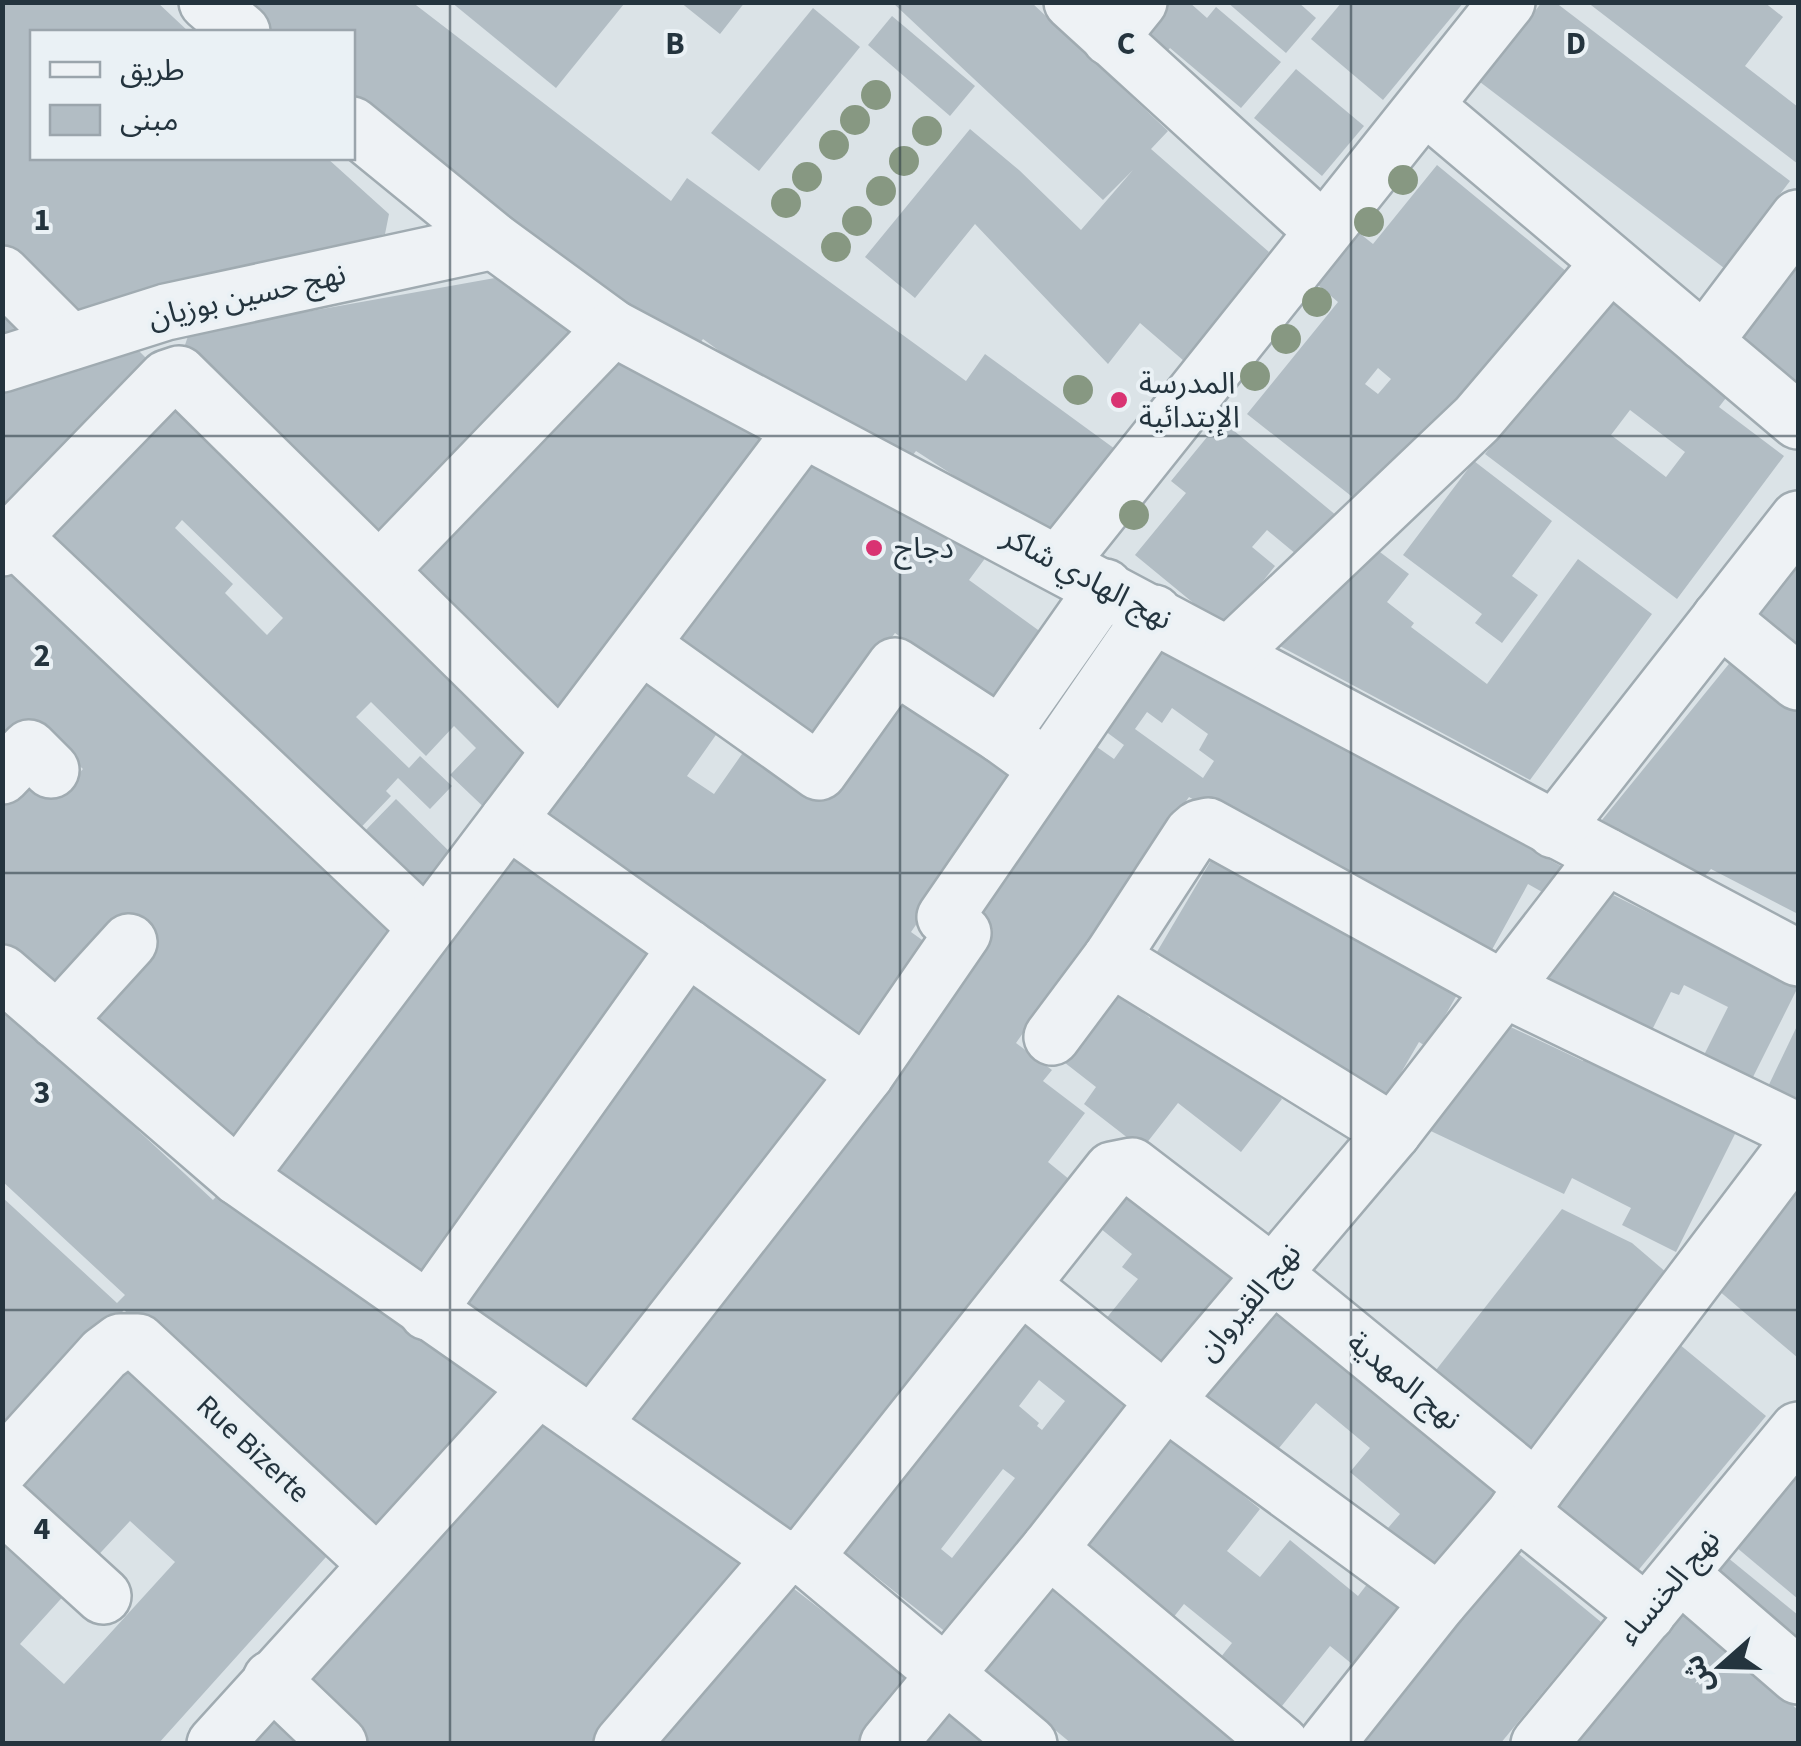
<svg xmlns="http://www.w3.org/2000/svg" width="1801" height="1746" viewBox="0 0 1801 1746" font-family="'Source Sans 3','Noto Sans Arabic',sans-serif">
<rect width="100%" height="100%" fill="#dbe3e7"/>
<g fill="#b2bdc4" fill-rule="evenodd">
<path d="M2 2H157L189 32H32V158H327L389 214 385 234 72 320 2 250Z"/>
<path d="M232 2H412L671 201 687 178 966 381 985 354 1115 449 1047 536 916 451 906 464 843 419 836 428 777 393 703 339 686 362 352 102V32H268Z"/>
<path d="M451 2H622L624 4 556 88Z"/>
<path d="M680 2H745L720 34Z"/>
<path d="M892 2H1031L1168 131 1151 149 1269 252 1184 361 1140 323 1108 364 975 224 915 298 865 257 970 129 1019 170 1081 230 1133 170 1103 200Z"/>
<path d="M1159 2H1189L1207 18 1216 7 1281 62 1241 108 1170 48 1163 56 1134 32Z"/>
<path d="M1227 2H1298L1316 18 1286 53Z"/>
<path d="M1342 2H1464L1383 100 1311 39Z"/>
<path d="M1542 2H1555L1790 181 1724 268 1480 82Z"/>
<path d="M1587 2H1764L1783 17 1745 66 1798 107V164Z"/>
<path d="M813 8 860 47 759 171 711 133Z"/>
<path d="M892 16 975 86 950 116 868 45Z"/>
<path d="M1296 69 1364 126 1322 176 1254 118Z"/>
<path d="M1437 165 1567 272 1444 423 1355 499 1247 414 1338 302 1311 279 1353 228 1373 244ZM1378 368 1391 379 1378 394 1365 384Z"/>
<path d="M1798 258V385L1738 337Z"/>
<path d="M506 276 589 349 380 558 180 360 189 333Z"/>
<path d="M2 293 36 328 2 338Z"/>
<path d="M1608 298 1729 394 1719 407 1784 456 1677 599 1485 454ZM1630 410 1685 452 1666 477 1611 435Z"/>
<path d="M607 338 669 389 682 372 778 451 563 719 405 590Z"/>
<path d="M131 343 155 367 2 527V388Z"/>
<path d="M165 398 544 747 492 815 450 775 476 748 454 726 426 756 371 702 356 717 409 768 420 756 452 786 430 809 398 778 386 791 391 796 348 841 32 536ZM182 520 283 618 267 635 225 593 233 584 175 528Z"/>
<path d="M1221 420 1337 516 1302 559 1267 530 1252 547 1275 566 1225 629 1135 555 1186 493 1171 481Z"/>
<path d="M800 456 992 549 969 580 1045 635 994 706 895 633 811 748 665 641Z"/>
<path d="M1474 461 1552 521 1512 576 1538 595 1502 643 1475 623 1482 614 1403 555Z"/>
<path d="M1368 543 1409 574 1387 602 1414 623 1411 627 1487 684 1578 559 1652 614 1530 780 1276 644Z"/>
<path d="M19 559 407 923 237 1156 2 946V797L29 769 58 796 83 769 31 721 2 751V577Z"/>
<path d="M1798 559V658L1750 616Z"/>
<path d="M1160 634 1480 809 1475 818 1566 869 1551 897 1528 884 1483 966 1189 797 1016 1043 1052 1070 1043 1081 1085 1113 1048 1162 1075 1184 788 1547 616 1421 993 930 967 911 1087 740 1114 759 1124 745 1097 725ZM1172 708 1208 734 1199 750 1214 761 1203 778 1135 729 1147 712 1162 723Z"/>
<path d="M1737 654 1798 705V914L1711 869 1704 877 1602 820Z"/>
<path d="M639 666 723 725 687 776 714 794 749 744 826 797 895 697 1015 781 911 932 932 947 861 1050 532 820Z"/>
<path d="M396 799 457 859 422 895 360 836Z"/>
<path d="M509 839 665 951 424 1291 261 1177Z"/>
<path d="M1216 852 1461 988 1427 1047 1419 1042 1384 1102 1316 1062 1322 1053 1274 1025 1270 1032 1151 962Z"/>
<path d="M1605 891 1798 987 1746 1091 1698 1067 1728 1007 1684 985 1679 995 1671 992 1647 1040 1533 984Z"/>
<path d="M687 970 839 1078 591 1405 447 1307Z"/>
<path d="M1114 990 1150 1018 1161 1004 1282 1099 1241 1152 1178 1103 1142 1149 1084 1104 1096 1087 1060 1059Z"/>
<path d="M2 1004 213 1200 226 1186 515 1396 377 1545 124 1310 2 1441V1197L117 1303 125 1295 2 1181Z"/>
<path d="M1500 1022 1583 1061 1587 1051 1739 1126 1676 1252 1622 1225 1631 1208 1572 1178 1564 1194 1418 1125Z"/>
<path d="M1798 1024V1114L1764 1095Z"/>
<path d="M1798 1182V1358L1718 1290 1759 1240 1754 1237Z"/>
<path d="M1128 1184 1237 1273 1154 1376 1097 1330 1138 1279 1122 1267 1132 1254 1095 1224Z"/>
<path d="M1562 1209 1632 1243 1674 1279 1532 1463 1429 1379Z"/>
<path d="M1275 1297 1507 1490 1441 1571 1388 1528 1400 1514 1350 1472 1370 1448 1316 1403 1270 1459 1193 1396Z"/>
<path d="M1018 1305 1138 1400 952 1637 832 1542ZM1039 1380 1065 1401 1042 1430 1037 1426 1039 1423 1019 1406ZM1003 1469 1015 1478 952 1558 941 1549Z"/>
<path d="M1679 1344 1766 1416 1636 1573 1550 1502Z"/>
<path d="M128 1358 335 1547 158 1744H2V1531L68 1591 20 1644 64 1684 175 1562 130 1521 90 1564 9 1491Z"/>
<path d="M539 1422 757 1563 596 1744H366L302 1684Z"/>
<path d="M1159 1428 1260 1509 1227 1551 1260 1577 1290 1540 1358 1596 1378 1570 1418 1602 1363 1673 1330 1646 1274 1716 1213 1667 1232 1643 1184 1604 1165 1628 1064 1548Z"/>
<path d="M1798 1470V1599L1736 1547Z"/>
<path d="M1509 1546 1601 1622 1500 1744H1346Z"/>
<path d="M1727 1557 1798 1615V1655L1708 1580Z"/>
<path d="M780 1578 912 1680 861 1744H637Z"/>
<path d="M1044 1584 1236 1744H1072L977 1665Z"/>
<path d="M1686 1612 1798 1710V1744H1577Z"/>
<path d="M946 1708 988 1744H916Z"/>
<path d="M281 1712 314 1744H252Z"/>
</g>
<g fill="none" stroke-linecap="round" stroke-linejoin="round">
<defs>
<g id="minor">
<path d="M207 2 242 32"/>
<path d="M1072 2 1323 231"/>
<path d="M1110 38 1139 2"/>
<path d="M1425 106 1798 421"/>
<path d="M352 125 494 241 613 328 1798 958"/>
<path d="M2 274 70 342"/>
<path d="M1704 342 1798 218"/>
<path d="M2 364 166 312 494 241"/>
<path d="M13 537 426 927"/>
<path d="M2 548 167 378 179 374 561 750"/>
<path d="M1059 563 1507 2"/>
<path d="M380 570 613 328"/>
<path d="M1720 618 1798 682"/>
<path d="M641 645 819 772 895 666 1001 735"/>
<path d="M1231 653 1477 419 1609 264"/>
<path d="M1030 756 1001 735 1105 587"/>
<path d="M2 776 29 748 51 770"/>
<path d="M508 820 866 1074"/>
<path d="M1554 830 1798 519"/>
<path d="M1111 958 1393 1132"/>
<path d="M2 973 238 1177 782 1558 805 1557 1029 1744"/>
<path d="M57 1021 129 942"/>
<path d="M1052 1037 1111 958 1192 834 1199 828 1208 826 1502 988 1789 1127 1794 1133V1148L1536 1489 1439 1602 1326 1744"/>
<path d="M238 1177 803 430"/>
<path d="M1021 1285 1165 1401 1439 1602"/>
<path d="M427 1312 687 947"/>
<path d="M592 1425 866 1074 963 933 945 917 1154 613"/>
<path d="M2 1467 104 1354 120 1342H138L376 1563"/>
<path d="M2 1504 103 1596"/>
<path d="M1517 1510 1647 1614"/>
<path d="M1049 1549 1281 1744"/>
<path d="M805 1557 1112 1170 1132 1166 1273 1274 1536 1489"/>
<path d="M1681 1575 1798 1676"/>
<path d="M271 1679 339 1744"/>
<path d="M215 1744 538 1388"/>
<path d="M622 1744 782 1558"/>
<path d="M888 1744 1049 1549 1165 1401 1393 1132 1606 856"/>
<path d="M1539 1744 1798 1430"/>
</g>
</defs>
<use href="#minor" stroke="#a0abb1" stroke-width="60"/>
<use href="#minor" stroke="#eef2f5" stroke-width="55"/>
</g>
<g fill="#879882">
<circle cx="876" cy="95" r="15"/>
<circle cx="855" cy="120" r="15"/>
<circle cx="927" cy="131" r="15"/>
<circle cx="834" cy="145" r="15"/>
<circle cx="904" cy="161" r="15"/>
<circle cx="807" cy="177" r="15"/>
<circle cx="1403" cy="180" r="15"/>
<circle cx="881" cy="191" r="15"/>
<circle cx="786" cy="203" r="15"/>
<circle cx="857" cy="221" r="15"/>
<circle cx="1369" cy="222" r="15"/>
<circle cx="836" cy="247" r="15"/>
<circle cx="1317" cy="302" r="15"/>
<circle cx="1286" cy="339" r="15"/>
<circle cx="1255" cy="376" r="15"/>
<circle cx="1078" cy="390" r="15"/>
<circle cx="1134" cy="515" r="15"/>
</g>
<path fill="none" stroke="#24343e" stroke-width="2.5" stroke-opacity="0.55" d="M450 2V1744M900 2V1744M1351 2V1744M2 436H1798M2 873H1798M2 1310H1798"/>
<g fill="#d93372" stroke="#eaf1f5" stroke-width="4">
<circle cx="1119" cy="400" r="10"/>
<circle cx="874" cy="548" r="10"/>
</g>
<g text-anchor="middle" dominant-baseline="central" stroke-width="8" stroke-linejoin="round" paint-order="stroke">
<g font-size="30" fill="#24343e" stroke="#eaf1f5">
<text transform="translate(247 296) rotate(-13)">نهج حسين بوزيان</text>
<text transform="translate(1087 578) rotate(28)">نهج الهادي شاكر</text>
<text transform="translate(1249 1302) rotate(-50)">نهج القيروان</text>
<text transform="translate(1404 1381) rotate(39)">نهج المهدية</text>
<text transform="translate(253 1449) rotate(43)">Rue Bizerte</text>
<text transform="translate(1669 1587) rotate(-50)">نهج الخنساء</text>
</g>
<g font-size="30" fill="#24343e" stroke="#eaf1f5" text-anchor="start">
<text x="1139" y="383">المدرسة<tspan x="1139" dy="34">الإبتدائية</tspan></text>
<text x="894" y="548">دجاج</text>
</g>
</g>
<g font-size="32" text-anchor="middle" font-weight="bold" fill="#24343e" stroke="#eaf1f5" stroke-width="8" stroke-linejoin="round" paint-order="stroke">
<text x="675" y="54">B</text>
<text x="1126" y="54">C</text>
<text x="1576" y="54">D</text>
<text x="42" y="230">1</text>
<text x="42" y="666">2</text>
<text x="42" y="1103">3</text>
<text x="42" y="1539">4</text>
</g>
<rect width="1801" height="1746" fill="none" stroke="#24343e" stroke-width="10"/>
<rect x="30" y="30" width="325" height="130" fill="#eaf1f5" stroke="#9ba5ac" stroke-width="2.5"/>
<rect x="50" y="62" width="50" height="15" fill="#eef2f5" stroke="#9ba5ac" stroke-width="2.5"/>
<text x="120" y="80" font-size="30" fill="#24343e">طريق</text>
<rect x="50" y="105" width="50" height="30" fill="#b2bdc4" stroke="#9ba5ac" stroke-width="2.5"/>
<text x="120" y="130" font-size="30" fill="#24343e">مبنى</text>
<g transform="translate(1721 1666) rotate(250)" stroke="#eaf1f5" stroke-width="8" paint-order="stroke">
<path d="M0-8L18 38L0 25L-18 38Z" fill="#24343e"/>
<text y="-15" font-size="28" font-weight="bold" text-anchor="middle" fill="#24343e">ش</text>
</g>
</svg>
